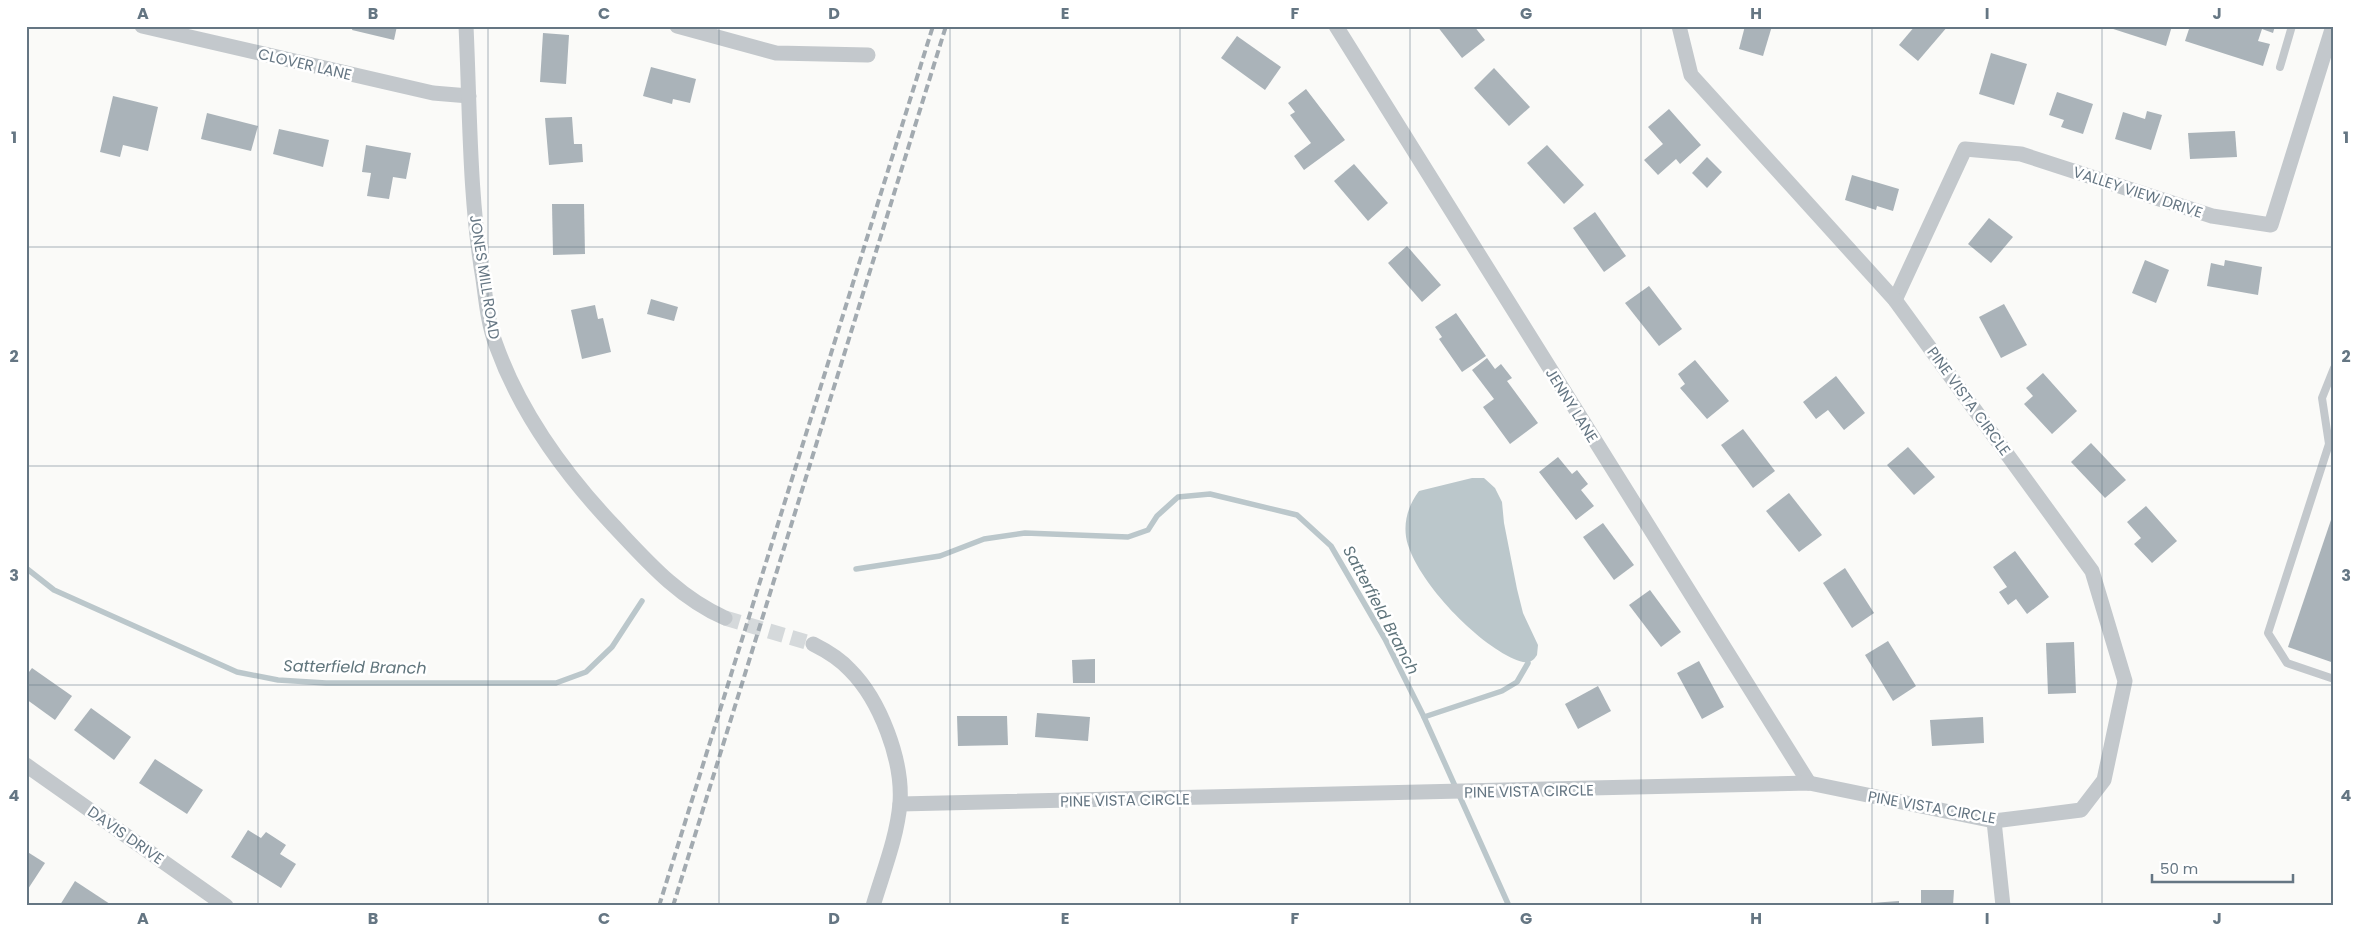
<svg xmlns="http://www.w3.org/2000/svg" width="2360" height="932" viewBox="0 0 2360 932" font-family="Poppins,sans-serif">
<rect width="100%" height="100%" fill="#fafaf8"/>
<path fill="#bbc7cb" d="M1472 478H1484L1495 488 1502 502 1504 523 1517 589 1523 613 1538 645 1537 655C1531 665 1523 663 1514 659 1476 642 1421 585 1408 545 1402 526 1407 507 1419 491Z"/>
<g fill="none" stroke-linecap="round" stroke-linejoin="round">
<g stroke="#bbc7cb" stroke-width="5.5">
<path d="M26 568 54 590 237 672 278 680 326 683H556L586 672 612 647 642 601"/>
<path d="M856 569 940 556 984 539 1025 533 1128 537 1148 530 1157 516 1178 497 1210 494 1297 515 1331 546 1385 639 1424 717 1509 906"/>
<path d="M1424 717 1502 691 1517 682 1528 663"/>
</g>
</g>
<g fill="#aab3b9">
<path d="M353 26H397L394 40 352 30Z"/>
<path d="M1437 26H1474L1485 40 1462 58Z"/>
<path d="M1745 26H1772L1763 56 1739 49Z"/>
<path d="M1915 26H1948L1918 61 1899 45Z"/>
<path d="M2104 26H2172L2166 46Z"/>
<path d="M2190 26H2275L2273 33 2262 29 2258 41 2270 44 2263 66 2185 41Z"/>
<path d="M543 33 569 35 566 84 540 82Z"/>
<path d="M1237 36 1281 67 1265 90 1221 58Z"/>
<path d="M1991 53 2027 64 2014 105 1979 94Z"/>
<path d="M651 67 696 79 690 103 673 99 672 104 643 96Z"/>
<path d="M1494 68 1530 107 1509 126 1474 88Z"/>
<path d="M1306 89 1345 140 1304 170 1294 156 1311 143 1290 115 1295 112 1288 103Z"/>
<path d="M2057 92 2093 104 2083 134 2061 127 2064 120 2049 115Z"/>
<path d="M113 96 158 107 148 151 123 145 120 157 100 152Z"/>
<path d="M1669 109 1701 145 1680 164 1676 159 1658 175 1644 160 1663 144 1648 127Z"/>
<path d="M2147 111 2162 115 2151 150 2115 139 2123 112 2145 119Z"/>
<path d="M207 113 258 126 251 151 201 139Z"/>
<path d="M572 117 574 144H582L583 162 549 165 545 118Z"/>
<path d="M279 129 329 140 323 167 273 154Z"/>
<path d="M2235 131 2237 157 2190 159 2188 133Z"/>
<path d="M366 145 411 153 406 179 393 177 389 199 367 196 371 173 362 172Z"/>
<path d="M1547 145 1584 185 1564 204 1527 163Z"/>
<path d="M1707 157 1722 172 1707 188 1692 173Z"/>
<path d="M1354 164 1388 203 1368 221 1334 181Z"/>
<path d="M1852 175 1899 189 1893 211 1877 206 1876 210 1845 200Z"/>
<path d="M552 204H584L585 254 553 255Z"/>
<path d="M1595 212 1626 256 1604 272 1573 228Z"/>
<path d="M1989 218 2013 237 1991 263 1968 244Z"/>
<path d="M1407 246 1441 285 1422 302 1388 263Z"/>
<path d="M2145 260 2169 270 2156 303 2132 293Z"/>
<path d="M2225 260 2262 267 2258 295 2207 286 2211 263 2224 266Z"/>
<path d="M1649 286 1682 329 1659 346 1625 303Z"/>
<path d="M651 299 678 307 674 321 647 314Z"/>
<path d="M2004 304 2027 345 2001 358 1979 317Z"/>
<path d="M595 305 598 319 603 318 611 352 582 359 571 310Z"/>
<path d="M1456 313 1486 356 1462 372 1439 339 1442 337 1435 327Z"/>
<path d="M1487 358 1495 369 1501 364 1512 378 1507 381 1538 423 1510 444 1483 407 1494 399 1472 370Z"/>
<path d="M1695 360 1729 401 1707 419 1680 388 1685 384 1678 374Z"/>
<path d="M2043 373 2077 411 2052 434 2024 404 2033 396 2026 388Z"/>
<path d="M1836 376 1865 413 1844 430 1828 410 1816 419 1803 402Z"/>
<path d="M1743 429 1775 471 1753 488 1721 445Z"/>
<path d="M2091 443 2126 480 2105 498 2071 462Z"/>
<path d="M1908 447 1935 477 1914 495 1887 465Z"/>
<path d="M1558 457 1572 474 1577 470 1588 484 1581 490 1594 506 1576 520 1539 472Z"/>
<path d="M1789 493 1822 535 1799 552 1766 511Z"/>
<path d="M2146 506 2177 541 2152 563 2134 544 2141 538 2127 522Z"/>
<path d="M2334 511V663L2288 647Z"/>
<path d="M1603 523 1634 565 1614 580 1583 537Z"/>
<path d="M2015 551 2049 597 2027 614 2016 599 2008 605 1999 592 2007 587 1993 567Z"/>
<path d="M1845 568 1874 613 1852 628 1823 583Z"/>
<path d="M1650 590 1681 632 1661 647 1629 605Z"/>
<path d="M1888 641 1916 686 1893 701 1865 655Z"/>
<path d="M2074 642 2076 693 2048 694 2046 643Z"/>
<path d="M1095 659V683H1073L1072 660Z"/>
<path d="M1699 661 1724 707 1702 719 1677 673Z"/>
<path d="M32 668 72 696 55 720 26 699V676Z"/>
<path d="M1598 686 1611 711 1578 729 1565 704Z"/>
<path d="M91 708 131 737 114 760 74 730Z"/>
<path d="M1037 713 1090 717 1088 741 1035 737Z"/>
<path d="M957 716H1007L1008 745 958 746Z"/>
<path d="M1983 717 1984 743 1932 746 1930 720Z"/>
<path d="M155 759 203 790 187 814 139 783Z"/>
<path d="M248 830 261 838 266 832 286 845 280 854 296 864 281 888 231 857Z"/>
<path d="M26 851 45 863 28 889 26 888Z"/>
<path d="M75 881 113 906 60 905Z"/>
<path d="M1921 890H1954L1953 906H1921Z"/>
<path d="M1899 901V906H1857V904Z"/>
</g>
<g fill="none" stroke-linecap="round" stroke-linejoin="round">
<path stroke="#d5d9db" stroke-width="15" stroke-dasharray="15 8" stroke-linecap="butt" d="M725 618 813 644"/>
<g stroke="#c3c8cc" stroke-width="8">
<path d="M2280 67 2292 26"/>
<path d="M2334 442 2329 444 2268 633 2287 663 2334 679"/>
<path d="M2329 444 2322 398 2334 368"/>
</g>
<g stroke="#c3c8cc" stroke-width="15">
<path d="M142 26 433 93 469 96"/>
<path d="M466 26C470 110 469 196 483 279 486 301 488 324 496 345 520 412 564 473 613 525 647 561 678 597 725 618"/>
<path d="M677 26 776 53 868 55"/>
<path d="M1336 26 1809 783"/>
<path d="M1895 300 1965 149 2021 154 2212 216 2271 225 2333 26"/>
<path d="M813 644C827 651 840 659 850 670 880 700 903 760 900 803 897 838 883 872 873 906"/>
<path d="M26 765 226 906"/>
<path d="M900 804 1809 783 1994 821 2081 810 2104 780 2125 681 2092 571 1895 300 1691 75 1679 26"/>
<path d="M1994 821 2003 906"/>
</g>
<g stroke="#a2aab0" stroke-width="4" stroke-dasharray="8 4" stroke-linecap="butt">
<path d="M659 906 933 26"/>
<path d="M673 906 946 26"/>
</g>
</g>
<path fill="none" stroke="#657683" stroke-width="1" stroke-opacity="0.55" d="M258 26V906M488 26V906M719 26V906M950 26V906M1180 26V906M1410 26V906M1641 26V906M1872 26V906M2102 26V906M26 247H2334M26 466H2334M26 685H2334"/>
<g text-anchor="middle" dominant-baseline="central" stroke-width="5" stroke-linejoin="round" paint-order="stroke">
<g font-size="15" fill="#657683" stroke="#fff">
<text transform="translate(305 64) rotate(13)">CLOVER LANE</text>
<text transform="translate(2138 192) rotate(18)">VALLEY VIEW DRIVE</text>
<text transform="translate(485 277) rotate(81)">JONES MILL ROAD</text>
<text transform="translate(1969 401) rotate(54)">PINE VISTA CIRCLE</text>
<text transform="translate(1572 405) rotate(58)">JENNY LANE</text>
<text transform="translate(1529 791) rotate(-1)">PINE VISTA CIRCLE</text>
<text transform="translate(1125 800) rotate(-1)">PINE VISTA CIRCLE</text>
<text transform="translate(1932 807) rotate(10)">PINE VISTA CIRCLE</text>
<text transform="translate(126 835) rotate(35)">DAVIS DRIVE</text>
</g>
<g font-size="16" font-style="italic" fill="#60757c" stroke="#fff">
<text transform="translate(1381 610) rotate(62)">Satterfield Branch</text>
<text transform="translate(355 667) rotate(1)">Satterfield Branch</text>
</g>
</g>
<rect width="2360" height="932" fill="none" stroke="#ffffff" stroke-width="55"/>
<path d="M2152 874v8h141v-8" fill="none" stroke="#657683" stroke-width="2.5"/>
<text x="2160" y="874" font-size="15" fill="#657683" stroke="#ffffff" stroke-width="4" paint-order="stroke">50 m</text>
<rect x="28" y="28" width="2304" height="876" fill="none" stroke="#657683" stroke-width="2"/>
<g font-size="16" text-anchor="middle" font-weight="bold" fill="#657683">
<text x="143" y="19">A</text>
<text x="373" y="19">B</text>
<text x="604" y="19">C</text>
<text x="834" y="19">D</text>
<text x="1065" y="19">E</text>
<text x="1295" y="19">F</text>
<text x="1526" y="19">G</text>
<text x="1756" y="19">H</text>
<text x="1987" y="19">I</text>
<text x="2217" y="19">J</text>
<text x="14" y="143">1</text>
<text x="2346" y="143">1</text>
<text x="14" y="362">2</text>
<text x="2346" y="362">2</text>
<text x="14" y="581">3</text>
<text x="2346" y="581">3</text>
<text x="14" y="801">4</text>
<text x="2346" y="801">4</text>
<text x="143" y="924">A</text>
<text x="373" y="924">B</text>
<text x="604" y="924">C</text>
<text x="834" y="924">D</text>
<text x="1065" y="924">E</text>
<text x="1295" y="924">F</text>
<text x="1526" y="924">G</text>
<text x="1756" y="924">H</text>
<text x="1987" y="924">I</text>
<text x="2217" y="924">J</text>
</g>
</svg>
